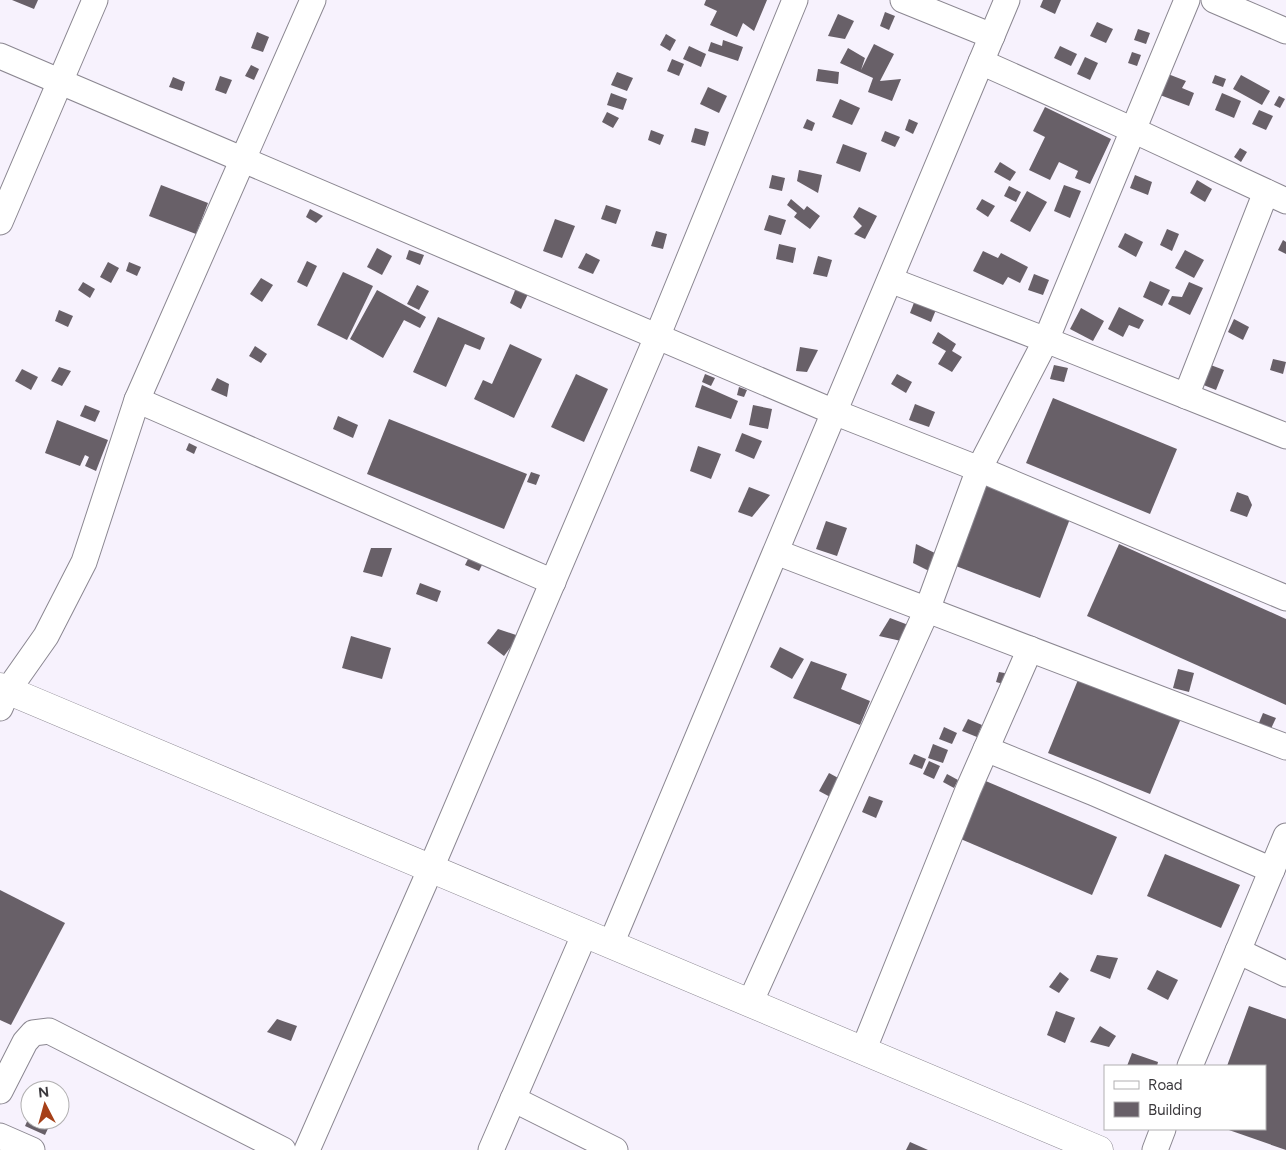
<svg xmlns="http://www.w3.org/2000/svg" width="1286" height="1150" viewBox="0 0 1286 1150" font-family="Figtree,sans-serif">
<rect width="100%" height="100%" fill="#f7f2fd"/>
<g fill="#686068">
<path d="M12 0H38L34 9Z"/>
<path d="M706 0H767L754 31 743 23 737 37 710 25 717 11 704 5Z"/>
<path d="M1043 0H1061L1055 14 1040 7Z"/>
<path d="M885 12 895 16 889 30 880 26Z"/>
<path d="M838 14 854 21 845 39 828 36Z"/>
<path d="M1097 22 1113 29 1106 43 1090 36Z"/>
<path d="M1138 29 1150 33 1146 44 1134 40Z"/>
<path d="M257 32 269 37 263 52 251 48Z"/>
<path d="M666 34 676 40 670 51 660 45Z"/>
<path d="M723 40 743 47 738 61 708 51 711 42 722 46Z"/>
<path d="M874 44 894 54 880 81 901 79 892 101 868 92 873 78 840 63 848 48 865 58 861 70Z"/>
<path d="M689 46 706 54 701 67 683 59Z"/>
<path d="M1060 46 1077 54 1071 66 1054 58Z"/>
<path d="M1132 52 1141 55 1137 66 1128 63Z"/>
<path d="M1085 57 1098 63 1090 80 1077 74Z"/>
<path d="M672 59 684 64 679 76 667 71Z"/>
<path d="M251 65 259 69 254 80 245 76Z"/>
<path d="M818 69 839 72 838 84 816 81Z"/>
<path d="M617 72 633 78 627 91 611 85Z"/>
<path d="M1168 74 1186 81 1182 88 1194 93 1189 106 1160 95Z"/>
<path d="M1215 75 1226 79 1223 87 1212 83Z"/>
<path d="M1241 75 1270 91 1262 105 1233 89Z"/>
<path d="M220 76 232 80 226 94 215 90Z"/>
<path d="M173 77 185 82 182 91 169 87Z"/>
<path d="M708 87 727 96 719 113 700 104Z"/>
<path d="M611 93 627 99 623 110 607 105Z"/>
<path d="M1222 93 1241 101 1234 118 1215 110Z"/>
<path d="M1279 96 1285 99 1280 108 1274 105Z"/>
<path d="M840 99 860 108 852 125 832 117Z"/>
<path d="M1045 107 1111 139 1090 184 1075 178 1078 171 1059 162 1050 180 1029 170 1045 137 1033 131Z"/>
<path d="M1259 110 1273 116 1266 130 1252 124Z"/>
<path d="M607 112 619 118 613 128 602 122Z"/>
<path d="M807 119 815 123 812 131 803 128Z"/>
<path d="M909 119 918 123 913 134 905 130Z"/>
<path d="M695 128 709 132 705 146 691 142Z"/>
<path d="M651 130 664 135 660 145 648 140Z"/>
<path d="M885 131 900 137 895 147 881 141Z"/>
<path d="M843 144 867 153 860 172 836 163Z"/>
<path d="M1240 148 1247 152 1241 162 1234 157Z"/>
<path d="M1000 162 1016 172 1010 181 994 172Z"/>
<path d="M799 170 822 175 818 193 797 181Z"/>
<path d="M772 175 785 178 782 191 769 188Z"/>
<path d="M1135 175 1152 182 1148 195 1130 188Z"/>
<path d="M1197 180 1212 189 1205 202 1190 193Z"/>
<path d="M161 185 208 203 196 234 149 216Z"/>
<path d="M1064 185 1081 191 1070 218 1054 211Z"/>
<path d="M1009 186 1021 192 1016 202 1004 196Z"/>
<path d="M1027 191 1047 202 1030 232 1010 221Z"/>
<path d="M791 199 804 210 807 206 820 216 810 229 794 217 797 213 787 205Z"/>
<path d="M982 199 995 206 988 217 976 209Z"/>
<path d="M606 205 621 210 616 224 601 219Z"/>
<path d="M859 207 877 216 865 239 854 234 862 226 853 217Z"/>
<path d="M310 209 323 216 316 223 306 217Z"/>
<path d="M769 215 786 220 781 235 764 230Z"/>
<path d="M555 219 575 226 562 258 543 251Z"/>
<path d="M1167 229 1179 234 1172 251 1160 245Z"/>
<path d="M656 231 667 234 663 249 651 246Z"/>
<path d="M1125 233 1143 242 1136 257 1118 247Z"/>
<path d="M1283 240 1286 242V254L1278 250Z"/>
<path d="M779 244 796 248 793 263 776 259Z"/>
<path d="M377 248 392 256 382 275 367 267Z"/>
<path d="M409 250 424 255 420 265 406 259Z"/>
<path d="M1185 250 1204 260 1194 278 1175 268Z"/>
<path d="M983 251 998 258 1001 253 1028 267 1020 283 1008 277 1003 285 973 271Z"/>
<path d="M586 253 600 260 593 274 578 268Z"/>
<path d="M818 256 832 260 827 277 813 274Z"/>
<path d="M307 261 317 266 307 287 297 282Z"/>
<path d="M108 262 119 268 111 283 100 277Z"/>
<path d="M129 262 141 267 137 276 126 271Z"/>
<path d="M343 272 373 286 347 340 317 325Z"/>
<path d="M1034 274 1049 280 1043 295 1028 290Z"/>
<path d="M261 278 273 285 262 302 250 294Z"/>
<path d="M1150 281 1170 290 1162 306 1143 297Z"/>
<path d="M83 282 95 289 90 298 78 290Z"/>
<path d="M1189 282 1203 288 1190 315 1168 304 1172 296 1182 297Z"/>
<path d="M417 285 429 291 419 310 407 304Z"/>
<path d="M516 288 528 294 521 309 510 303Z"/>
<path d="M377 290 426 317 420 328 404 320 383 358 350 339Z"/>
<path d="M918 292 940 300 931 322 910 313Z"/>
<path d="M1119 307 1144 320 1139 329 1129 325 1123 337 1108 329Z"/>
<path d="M1081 308 1104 321 1093 341 1070 329Z"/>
<path d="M59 310 73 316 68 327 55 321Z"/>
<path d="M438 317 485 338 480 350 465 344 446 387 413 372Z"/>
<path d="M1234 319 1249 327 1243 340 1228 332Z"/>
<path d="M938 332 956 344 952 351 962 357 952 372 938 364 946 351 932 343Z"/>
<path d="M510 344 542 359 514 418 474 399 483 380 492 384Z"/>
<path d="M255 346 267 354 261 363 249 356Z"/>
<path d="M800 347 818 350 807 372 796 371Z"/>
<path d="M1273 359 1286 362 1283 374 1270 370Z"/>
<path d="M1208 364 1224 370 1216 390 1201 384Z"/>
<path d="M1054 365 1068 368 1064 382 1050 379Z"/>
<path d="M59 367 71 371 62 386 51 381Z"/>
<path d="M22 369 38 377 31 390 15 381Z"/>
<path d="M576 374 608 389 584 442 551 427Z"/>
<path d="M705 374 715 378 711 386 702 382Z"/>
<path d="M897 374 912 382 906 393 891 384Z"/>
<path d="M217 378 229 384 227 397 211 390Z"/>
<path d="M702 385 738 401 731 419 695 407Z"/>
<path d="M739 387 747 390 744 397 737 395Z"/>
<path d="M1053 398 1177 449 1150 514 1026 463Z"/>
<path d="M915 404 935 412 929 427 909 420Z"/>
<path d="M85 405 100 411 95 422 80 416Z"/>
<path d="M753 405 772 409 768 429 749 425Z"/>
<path d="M338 416 358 425 353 438 333 429Z"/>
<path d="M389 419 527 474 504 529 367 474Z"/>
<path d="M57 420 108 440 96 471 85 466 89 457 85 455 80 466 45 453Z"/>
<path d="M742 433 762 441 754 459 735 451Z"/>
<path d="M189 443 197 447 194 454 186 450Z"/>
<path d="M698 446 721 454 711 479 690 471Z"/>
<path d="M531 472 540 475 536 485 527 482Z"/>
<path d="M979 482 1071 516 1040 598 948 563Z"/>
<path d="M749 487 770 495 752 517 738 512Z"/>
<path d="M1237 492 1248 496 1252 505 1247 517 1230 511Z"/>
<path d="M826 521 847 528 837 556 816 549Z"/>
<path d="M916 544 937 554 929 571 913 563Z"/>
<path d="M1119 544 1286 619V705L1087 616Z"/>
<path d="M371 548H392L382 577 363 572Z"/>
<path d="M469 557 483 563 479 571 465 565Z"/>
<path d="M420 583 441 591 437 602 416 594Z"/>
<path d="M890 618 911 626 901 641 879 636Z"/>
<path d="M498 629 519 636 504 656 487 643Z"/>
<path d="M351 636 391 648 382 679 342 668Z"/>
<path d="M780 647 804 659 792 679 770 667Z"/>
<path d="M811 661 847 674 841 689 870 701 860 725 793 698Z"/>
<path d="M1178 669 1194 673 1189 692 1173 688Z"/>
<path d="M999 672 1010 674 1007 685 996 682Z"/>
<path d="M1080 675 1182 716 1150 794 1048 753Z"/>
<path d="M1263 713 1276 718 1268 735 1256 730Z"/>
<path d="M968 719 982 725 977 737 962 731Z"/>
<path d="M944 727 957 733 952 744 939 739Z"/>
<path d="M933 744 948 750 943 763 928 758Z"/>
<path d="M914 754 926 759 922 769 909 764Z"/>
<path d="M929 761 940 766 934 779 923 774Z"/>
<path d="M829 773 842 780 832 798 819 791Z"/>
<path d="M947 774 958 780 954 788 943 782Z"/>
<path d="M981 779 1117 837 1092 895 956 837Z"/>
<path d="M869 796 883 801 876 818 862 812Z"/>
<path d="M1165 854 1240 885 1221 928 1147 896Z"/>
<path d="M0 890 65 923 11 1025 0 1020Z"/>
<path d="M1097 955 1118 958 1110 979 1090 971Z"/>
<path d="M1157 970 1178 980 1168 1000 1147 989Z"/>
<path d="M1060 972 1069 979 1059 993 1049 987Z"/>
<path d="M1249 1006 1286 1019V1150L1226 1129H1265V1066H1227Z"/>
<path d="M1056 1011 1075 1018 1065 1043 1047 1035Z"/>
<path d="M277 1019 297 1026 291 1041 267 1032Z"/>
<path d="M1100 1026 1116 1036 1109 1047 1090 1042Z"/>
<path d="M1132 1053 1158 1062 1157 1066H1127Z"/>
<path d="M30 1115V1120H52L45 1135 25 1126Z"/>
<path d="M910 1142 928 1150H906Z"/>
</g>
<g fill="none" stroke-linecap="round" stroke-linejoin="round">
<defs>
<g id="minor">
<path d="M903 0 992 36"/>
<path d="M1214 0 1286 31"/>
<path d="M0 56 834 412 979 469 1286 598"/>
<path d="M981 62 1133 130 1286 201"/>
<path d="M0 222 95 0"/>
<path d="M890 280 1046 340 1286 436"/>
<path d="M1186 396 1266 192"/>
<path d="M137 400 553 582"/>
<path d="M776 552 1286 747"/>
<path d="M0 708 8 690 46 636 84 562 137 400 313 0"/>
<path d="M986 749 1094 793 1272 870"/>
<path d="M611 944 1007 0"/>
<path d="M1238 951 1286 974"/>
<path d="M750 1003 927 610 979 469 1046 340 1187 0"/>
<path d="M863 1051 968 790 1030 649"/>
<path d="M1190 1066 1286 836"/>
<path d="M0 1091 25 1042 33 1033 49 1031 283 1150"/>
<path d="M513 1099 615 1150"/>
<path d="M0 1136 32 1150"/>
<path d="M307 1150 431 868 657 337 795 0"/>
<path d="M491 1150 585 933"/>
<path d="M1155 1150 1163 1129"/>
</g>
<path id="tertiary" d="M0 687 1099 1150"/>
</defs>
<use href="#minor" stroke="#8b8791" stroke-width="27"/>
<use href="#tertiary" stroke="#8b8791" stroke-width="29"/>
<use href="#minor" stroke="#fff" stroke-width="25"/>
<use href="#tertiary" stroke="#fff" stroke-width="28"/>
</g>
<rect x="1104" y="1065" width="162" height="65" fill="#ffffff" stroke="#b1b0b1"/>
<rect x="1114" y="1081" width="25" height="8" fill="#ffffff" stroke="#b1b0b1"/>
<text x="1148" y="1090" font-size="15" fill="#3b393d">Road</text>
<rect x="1114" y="1102" width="25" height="15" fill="#686068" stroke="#b1b0b1"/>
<text x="1148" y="1115" font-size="15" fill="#3b393d">Building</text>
<g transform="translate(45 1105) rotate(354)"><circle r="24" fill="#ffffff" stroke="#b1b0b1"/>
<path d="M0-4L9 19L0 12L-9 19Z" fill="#a64018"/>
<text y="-8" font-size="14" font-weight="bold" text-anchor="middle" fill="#3b393d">N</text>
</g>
</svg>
